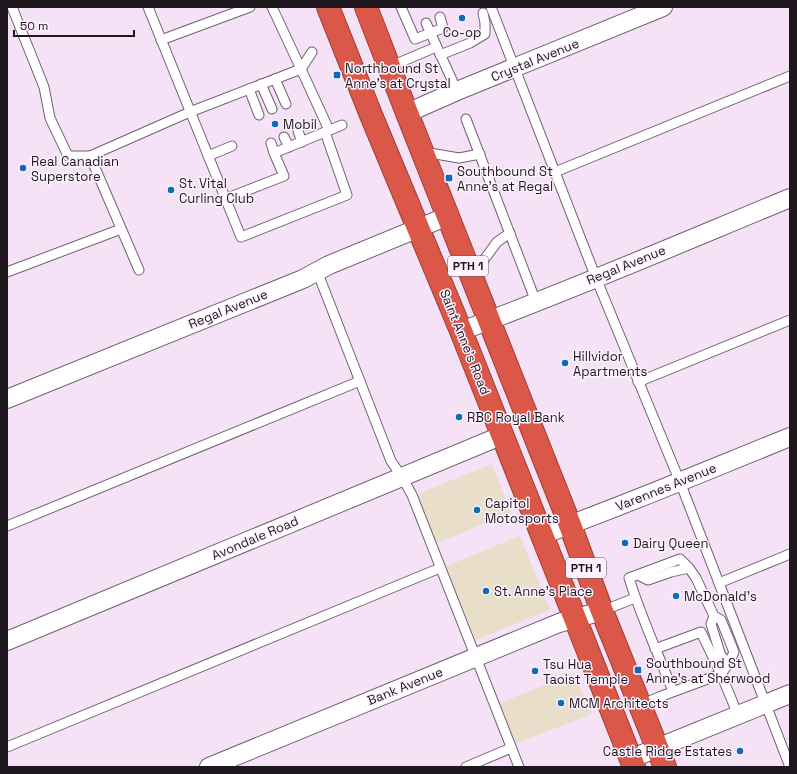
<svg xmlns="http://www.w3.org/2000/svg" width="797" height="774" viewBox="0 0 797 774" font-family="'Space Grotesk',sans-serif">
<rect width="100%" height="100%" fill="#f5e2f6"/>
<g fill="#e8dec9">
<path d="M492 464 511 513 436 543 417 494Z"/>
<path d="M520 536 550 610 476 640 446 566Z"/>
<path d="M574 673 592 714 515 744 500 703Z"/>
</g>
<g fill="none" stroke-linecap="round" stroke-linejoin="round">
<defs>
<g id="lane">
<path d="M12 7 44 87 50 118 68 156H90L139 270"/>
<path d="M148 7 241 237 347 195 325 132"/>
<path d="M272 7 301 69 329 130"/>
<path d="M401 7 415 39 443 28 440 17"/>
<path d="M491 7 596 278 680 482 790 767"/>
<path d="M426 23 457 91"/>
<path d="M161 40 250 7"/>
<path d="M440 55 470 43 485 34V23L483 13"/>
<path d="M389 67 436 47"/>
<path d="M275 79 286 104"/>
<path d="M261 84 272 109"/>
<path d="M249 89 259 115"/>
<path d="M466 119 536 302"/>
<path d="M298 131 302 142"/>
<path d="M284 137 289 147"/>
<path d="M271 143 274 153"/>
<path d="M424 152 459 158 480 154"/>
<path d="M90 156 190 112 301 69 312 52"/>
<path d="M208 156 232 146"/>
<path d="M555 172 790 76"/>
<path d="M225 199 284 176 274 153 342 125"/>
<path d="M317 271 391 461 402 477 412 495 519 767"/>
<path d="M7 272 121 229"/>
<path d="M473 275 497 242 510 233"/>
<path d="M638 382 790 320"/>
<path d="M7 526 360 381"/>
<path d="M638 575 648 580 671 572 689 568"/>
<path d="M719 583 790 554"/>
<path d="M602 611 635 598"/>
<path d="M714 616 711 624 721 656 729 663"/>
<path d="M655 649 701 632 721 674 729 663 734 652 721 620 714 616 696 578 689 568 680 559 629 578C641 617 658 654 673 691"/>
<path d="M640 705 659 697 721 674 738 715"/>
<path d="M7 747 440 568"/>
<path d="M466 767 511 748"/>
</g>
<g id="street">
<path d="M407 113 457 91 663 7"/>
<path d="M461 331C572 290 681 243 790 198"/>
<path d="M7 399 303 279 329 265 448 216"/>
<path d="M542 535C626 505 708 470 790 437"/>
<path d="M7 641 503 435"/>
<path d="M630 759 790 694"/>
<path d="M209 767 559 623 602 611"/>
</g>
<g id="highway">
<path d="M328 7 371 115 461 331 634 767"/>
<path d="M366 7 407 113 570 525 602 611 665 767"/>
</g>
</defs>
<use href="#lane" stroke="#716071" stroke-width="11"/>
<use href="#street" stroke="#716071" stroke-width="20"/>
<use href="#highway" stroke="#994139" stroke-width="24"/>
<use href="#lane" stroke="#fff" stroke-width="9"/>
<use href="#street" stroke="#fff" stroke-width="18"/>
<use href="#highway" stroke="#db5748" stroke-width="22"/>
</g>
<g fill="#0d6bb8" stroke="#fef2fe" stroke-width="1.5">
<circle cx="462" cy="18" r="4"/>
<rect x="333" y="71" width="8" height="8" rx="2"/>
<circle cx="275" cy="124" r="4"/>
<circle cx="23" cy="168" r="4"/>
<rect x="445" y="174" width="8" height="8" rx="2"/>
<circle cx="171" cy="190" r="4"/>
<circle cx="565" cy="363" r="4"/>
<circle cx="459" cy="417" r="4"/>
<circle cx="477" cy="510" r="4"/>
<circle cx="625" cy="543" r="4"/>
<circle cx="486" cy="591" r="4"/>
<circle cx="676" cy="596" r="4"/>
<rect x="634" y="666" width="8" height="8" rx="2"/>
<circle cx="535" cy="671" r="4"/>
<circle cx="561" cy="703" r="4"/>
<circle cx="740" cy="751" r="4"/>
</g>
<g text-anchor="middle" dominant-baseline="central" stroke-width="3" stroke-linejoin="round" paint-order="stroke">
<g fill="#fef2fe" stroke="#615961" stroke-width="1">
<rect x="448" y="256" width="40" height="20" rx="3"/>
<rect x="566" y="558" width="40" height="20" rx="3"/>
</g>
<g font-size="12" font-weight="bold" fill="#1e171e">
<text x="468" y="266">PTH 1</text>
<text x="586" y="568">PTH 1</text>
</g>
<g font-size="13" fill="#1e171e" stroke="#fef2fe" text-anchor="start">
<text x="462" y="32" text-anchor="middle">Co-op</text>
<text x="345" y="68">Northbound St<tspan x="345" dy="15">Anne's at Crystal</tspan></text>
<text x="283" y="124">Mobil</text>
<text x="31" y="161">Real Canadian<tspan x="31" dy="15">Superstore</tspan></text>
<text x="457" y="171">Southbound St<tspan x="457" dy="15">Anne's at Regal</tspan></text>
<text x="179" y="183">St. Vital<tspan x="179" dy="15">Curling Club</tspan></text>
<text x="573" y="356">Hillvidor<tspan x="573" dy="15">Apartments</tspan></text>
<text x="467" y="417">RBC Royal Bank</text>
<text x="485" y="503">Capitol<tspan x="485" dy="15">Motosports</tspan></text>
<text x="633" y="543">Dairy Queen</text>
<text x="494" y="591">St. Anne's Place</text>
<text x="684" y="596">McDonald's</text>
<text x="646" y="663">Southbound St<tspan x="646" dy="15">Anne's at Sherwood</tspan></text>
<text x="543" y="664">Tsu Hua<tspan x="543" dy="15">Taoist Temple</tspan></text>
<text x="569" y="703">MCM Architects</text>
<text x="732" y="751" text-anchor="end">Castle Ridge Estates</text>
</g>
<g font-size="13" fill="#1e171e" stroke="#fef2fe">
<text transform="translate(535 60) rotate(-22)">Crystal Avenue</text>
<text transform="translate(626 265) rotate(-22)">Regal Avenue</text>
<text transform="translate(228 309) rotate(-22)">Regal Avenue</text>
<text transform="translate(465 342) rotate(68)">Saint Anne's Road</text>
<text transform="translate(666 487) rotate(-22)">Varennes Avenue</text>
<text transform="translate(255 538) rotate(-23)">Avondale Road</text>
<text transform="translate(405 686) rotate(-22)">Bank Avenue</text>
</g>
</g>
<rect width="797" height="774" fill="none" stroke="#1e171e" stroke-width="16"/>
<path d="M14 30v6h120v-6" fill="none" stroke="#1e171e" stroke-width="2"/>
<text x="20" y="30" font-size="12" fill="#1e171e" stroke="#fef2fe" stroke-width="3" paint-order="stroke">50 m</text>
</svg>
